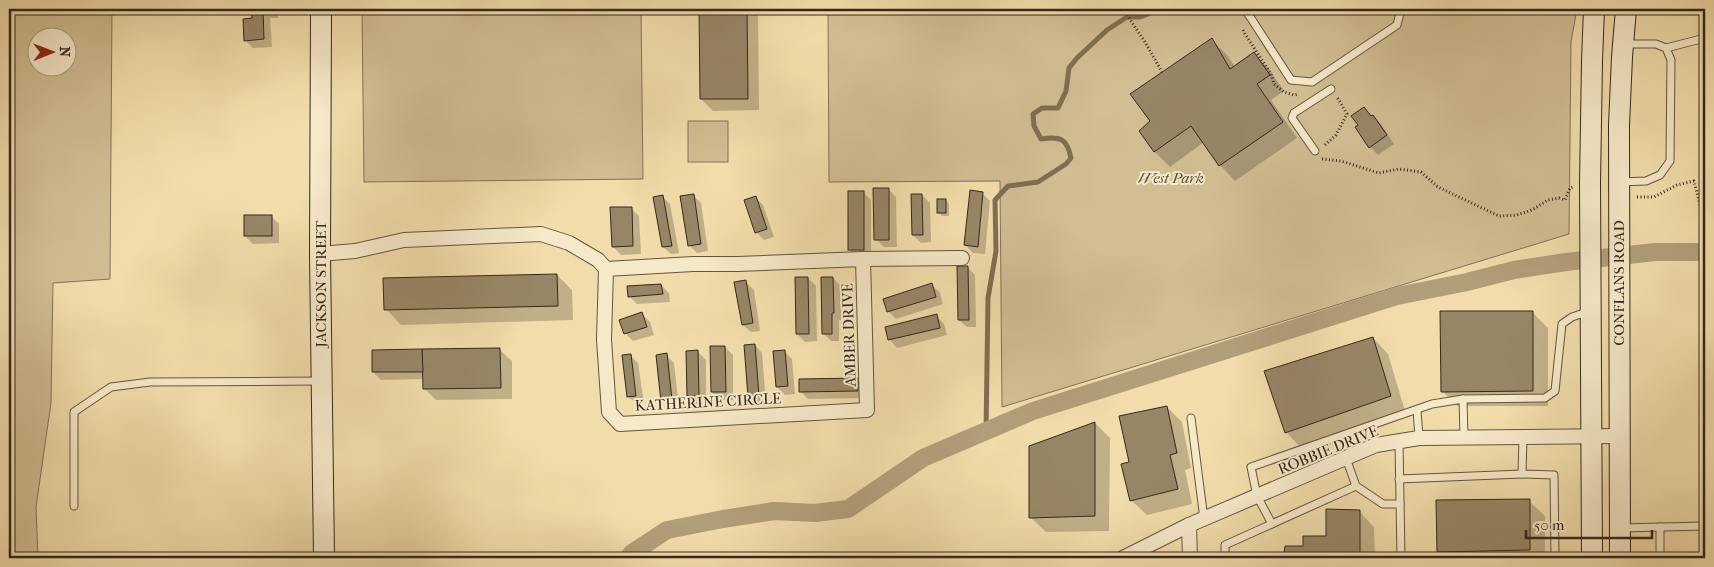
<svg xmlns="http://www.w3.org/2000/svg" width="1714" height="567" viewBox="0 0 1714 567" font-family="'IM FELL French Canon',serif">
<rect width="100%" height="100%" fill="#f1ddab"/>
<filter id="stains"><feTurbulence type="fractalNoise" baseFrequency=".004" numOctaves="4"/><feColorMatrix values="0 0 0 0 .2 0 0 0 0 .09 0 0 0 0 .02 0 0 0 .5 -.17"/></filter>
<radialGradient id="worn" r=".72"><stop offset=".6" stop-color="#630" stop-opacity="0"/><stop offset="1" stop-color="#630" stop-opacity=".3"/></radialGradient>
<g fill="#d1be93" stroke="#837358" fill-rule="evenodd">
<path d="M11 9H112L110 279 53 283 51 403 36 507 38 558H9V82ZM38 38H68V68H38Z"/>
<path d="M432 9H641L643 179 364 182 362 10Z"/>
<path d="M828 9H1577L1571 42 1569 234 1002 407 1000 181 829 182Z"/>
<rect x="688" y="121" width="40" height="41"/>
</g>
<g fill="#0003">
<path d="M252 9H278V18H270L272 47 253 48 245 40 253 19Z"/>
<path d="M700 9H758L759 110 713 111 701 99Z"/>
<path d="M1212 40 1227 55 1235 67 1254 54 1269 69 1284 91 1271 100 1297 138 1235 181 1220 165 1204 142 1170 167 1155 152 1141 131 1152 122Z"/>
<path d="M1705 81V136L1702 109Z"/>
<path d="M1364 108 1381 124 1394 144 1378 155 1370 147 1360 125Z"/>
<path d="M888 189 896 197 897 247H884L876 239Z"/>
<path d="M863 192 871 200V258H857L849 250Z"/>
<path d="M982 193 990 201 985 254 973 253 965 245Z"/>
<path d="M693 195 701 203 708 251 697 253 689 245Z"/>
<path d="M922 195 930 203 931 242 921 243 913 235Z"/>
<path d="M662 196 670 204 679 253 671 254 663 247Z"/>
<path d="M755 197 763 205 774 237 764 240 756 232Z"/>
<path d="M946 200 949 204V216H942L938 212Z"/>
<path d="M631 208 639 216 641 254 621 255 613 247Z"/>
<path d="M271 216 279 224V243L253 244 245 236Z"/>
<path d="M967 267 975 275 976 327H967L959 320Z"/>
<path d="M557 275 572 290 573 320 401 325 386 309Z"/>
<path d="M808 278 816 286 817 341 805 342 797 334Z"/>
<path d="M833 278 841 286V320H839V341H831L823 333Z"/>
<path d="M746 282 754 290 760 331 751 332 743 325Z"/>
<path d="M661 285 669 293 670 302 637 304 629 296Z"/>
<path d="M932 285 940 293 943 304 896 319 888 311Z"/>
<path d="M1532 312 1548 328V406H1457L1442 391Z"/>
<path d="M642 314 650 322 654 335 633 341 625 333Z"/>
<path d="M936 316 944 324 947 335 897 348 890 340 887 328Z"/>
<path d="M1373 338 1388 354 1405 411 1301 448 1286 432Z"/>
<path d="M755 345 762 353 766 403 757 404 750 396Z"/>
<path d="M725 347 733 355V400H720L712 392Z"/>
<path d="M500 350 512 361V399L436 400 424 388V379L381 380 373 372Z"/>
<path d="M784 351 792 359 795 394 785 395 777 387Z"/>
<path d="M698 352 706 360V404H696L688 396Z"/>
<path d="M630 355 638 363 644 403 636 404 628 396Z"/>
<path d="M666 355 674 363 679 408 670 409 663 401Z"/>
<path d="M857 379 865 387V398L808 399 800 391Z"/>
<path d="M1167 407 1182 422 1191 468 1185 470 1192 504 1147 515 1131 500 1130 463Z"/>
<path d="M1095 423 1110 438 1109 531 1046 532 1030 517Z"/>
<path d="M1529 501 1545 516V558H1444L1438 552Z"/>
<path d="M1359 511 1374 527 1375 558H1243V555L1285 554 1328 537Z"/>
</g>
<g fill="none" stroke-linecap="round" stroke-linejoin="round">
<path stroke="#7f6f54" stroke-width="5" d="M986 432 988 298 996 251 995 200 1008 186 1038 182 1066 164 1071 158C1067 138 1060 136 1041 139L1034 126 1033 114 1042 108H1058L1066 91 1069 68 1077 58 1107 30 1127 17H1140L1161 9"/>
<path stroke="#b19f7a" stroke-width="18" d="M628 558 632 553 667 530 723 519 774 511 815 513 848 509 923 458 1033 411 1397 296 1467 282 1514 270 1566 262 1655 252H1705"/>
</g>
<g fill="#978666" stroke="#35281c">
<path d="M251 9H271V10H263L264 39 244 41 243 19 252 18Z"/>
<path d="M699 9H747L748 99H700Z"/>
<path d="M1212 38 1230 69 1254 52 1270 75 1257 84 1283 122 1219 166 1191 126 1154 152 1139 131 1150 121 1130 94Z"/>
<path d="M1705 69V148L1701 109Z"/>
<path d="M1364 107 1371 116 1373 115 1387 135 1369 148 1355 127 1358 125 1351 116Z"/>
<path d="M873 188H889V240H874Z"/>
<path d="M970 190 983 192 978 247 964 245Z"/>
<rect x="848" y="191" width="16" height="59"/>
<path d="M694 194 701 244 688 246 680 196Z"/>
<path d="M911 194H922L923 235H912Z"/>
<path d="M663 195 672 246 662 247 653 197Z"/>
<path d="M756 196 767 229 755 233 744 200Z"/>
<rect x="937" y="199" width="9" height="14"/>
<path d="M610 207H632L633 246 612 247Z"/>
<rect x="244" y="215" width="28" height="21"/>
<path d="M957 266H968L969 320H958Z"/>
<path d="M557 274 558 306 384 310 383 278Z"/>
<path d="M795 277H808L809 334H796Z"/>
<path d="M821 277H833L834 313H832V334H822Z"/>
<path d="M746 280 753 323 742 325 734 282Z"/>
<path d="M932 283 936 297 887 312 883 299Z"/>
<path d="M661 284 663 294 628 297 627 286Z"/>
<path d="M1440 311H1533V391L1441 392Z"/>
<path d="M642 312 647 327 624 334 619 320Z"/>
<path d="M937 314 940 328 888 340 885 327Z"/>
<path d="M1373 337 1391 396 1285 433 1264 371Z"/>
<path d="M755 344 759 396 748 397 744 345Z"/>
<path d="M710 346H725L726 392H711Z"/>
<path d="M500 348 501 388 423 389 422 349Z"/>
<path d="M422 349 423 372H372V350Z"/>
<path d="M698 350 699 396H687L686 351Z"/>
<path d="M785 350 788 386 776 387 773 351Z"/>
<path d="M667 353 672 400 661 402 656 355Z"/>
<path d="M631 354 636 396 627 397 622 355Z"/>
<path d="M858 378V391L799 392V379Z"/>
<path d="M1167 406 1177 453 1170 455 1178 489 1130 501 1121 464 1129 462 1119 416Z"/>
<path d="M1095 422V516L1029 518V446Z"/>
<path d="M1530 499V550L1437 552 1436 500Z"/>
<path d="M1326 509 1360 510V558H1242V554L1284 553 1285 546H1303V536H1326Z"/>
</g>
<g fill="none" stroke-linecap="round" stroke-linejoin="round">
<defs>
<g id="lane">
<path d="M1245 9 1291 80 1312 82 1397 25 1401 9"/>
<path d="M1666 48 1705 38"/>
<path d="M1315 151 1292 118 1294 113 1331 89"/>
<path d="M1620 182 1646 181 1660 175 1670 161 1671 60 1666 48 1656 44H1625"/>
<path d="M1417 410 1419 438"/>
<path d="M1191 418 1204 519"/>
<path d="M1523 437 1522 474 1554 475 1555 558"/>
<path d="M1464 438 1463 399 1545 398 1555 391 1562 324 1572 317 1590 311"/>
<path d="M1399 442 1401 558"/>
<path d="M1399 479 1522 474"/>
<path d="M1356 486 1383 504H1400"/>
<path d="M74 506V412L111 387 150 382 321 381"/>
<path d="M1272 524 1257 496 1251 467 1432 404 1463 399"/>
<path d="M1660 527V558"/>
<path d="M1621 528 1705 526"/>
<path d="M300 558H323"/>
<path d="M1225 558V545L1356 486 1346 458"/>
<path d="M1520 558 1591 557"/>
</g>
<g id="street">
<path d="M320 254 355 251 404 240 541 234 569 243 598 260 606 269"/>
<path d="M863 259 867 410 620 424 609 412 604 340 606 269 693 264H738L863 259 962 258"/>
<path d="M1189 525 1190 558"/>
<path d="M1123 558 1189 525 1376 445 1419 438 1619 436"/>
</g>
<g id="secondary">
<path d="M321 9 320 254 324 558"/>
<path d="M1592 558 1590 183 1592 61 1594 9"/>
<path d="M1620 558 1619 125 1622 57 1626 9"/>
</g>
</defs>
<use href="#lane" stroke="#645540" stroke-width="9"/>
<use href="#street" stroke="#645540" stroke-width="16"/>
<use href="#secondary" stroke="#35281c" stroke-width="22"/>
<g stroke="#35281c" stroke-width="3" stroke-dasharray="1 2.5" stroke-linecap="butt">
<path d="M1123 9 1145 42 1162 72"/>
<path d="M1243 30 1245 34 1271 74 1274 84 1284 92 1294 95 1299 94"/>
<path d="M1325 145 1336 135 1347 114 1337 97"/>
<path d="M1322 159 1341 161 1379 173 1399 169 1421 172 1438 187 1499 216 1517 215 1532 210 1548 200 1559 198 1565 200 1570 188 1573 187"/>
<path d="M1637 197H1654L1677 185 1694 181 1701 209 1702 279 1705 289"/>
</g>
<use href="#lane" stroke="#f6e9c8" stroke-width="7"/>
<use href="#street" stroke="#f6e9c8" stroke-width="14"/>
<use href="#secondary" stroke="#f6e9c8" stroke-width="20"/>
</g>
<g text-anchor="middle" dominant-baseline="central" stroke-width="4" stroke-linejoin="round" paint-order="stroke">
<g font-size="15" font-style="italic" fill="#5c4e3a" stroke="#f6e9c8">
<text x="1171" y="178">West Park</text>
</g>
<g font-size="15" fill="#35281c" stroke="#f6e9c8">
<text transform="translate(1619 283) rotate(-90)">CONFLANS ROAD</text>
<text transform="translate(321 284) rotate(-90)">JACKSON STREET</text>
<text transform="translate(849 335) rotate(-92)">AMBER DRIVE</text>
<text transform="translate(708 402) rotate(-3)">KATHERINE CIRCLE</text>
<text transform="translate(1328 450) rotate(-22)">ROBBIE DRIVE</text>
</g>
</g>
<rect width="1714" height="567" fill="none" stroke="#f1ddab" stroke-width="30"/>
<rect x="10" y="10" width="1694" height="547" fill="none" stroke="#35281c" stroke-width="2.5"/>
<rect x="15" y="15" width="1684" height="537" fill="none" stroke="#35281c"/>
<g transform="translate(52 52) rotate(89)"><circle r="24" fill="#f6e9c8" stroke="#a99c83"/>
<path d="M0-4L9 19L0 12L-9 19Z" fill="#8f2418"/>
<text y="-8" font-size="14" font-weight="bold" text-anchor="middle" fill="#35281c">N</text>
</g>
<path d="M1526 530v8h126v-8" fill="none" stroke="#35281c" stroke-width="2.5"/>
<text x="1534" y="530" font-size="15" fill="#35281c" stroke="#f6e9c8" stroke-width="4" paint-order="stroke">50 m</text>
<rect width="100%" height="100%" filter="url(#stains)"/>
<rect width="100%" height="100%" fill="url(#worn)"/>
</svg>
